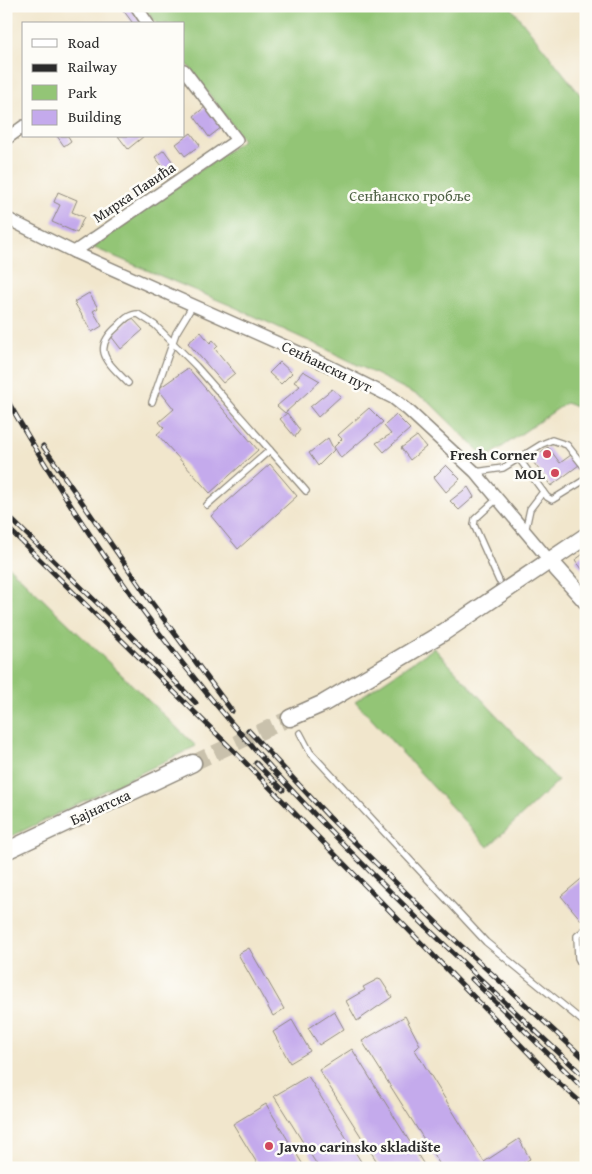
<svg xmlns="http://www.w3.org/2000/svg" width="592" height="1174" viewBox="0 0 592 1174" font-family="'Gentium Book Plus',serif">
<rect width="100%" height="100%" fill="#fdfcf7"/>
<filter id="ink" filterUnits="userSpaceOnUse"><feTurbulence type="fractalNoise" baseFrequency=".02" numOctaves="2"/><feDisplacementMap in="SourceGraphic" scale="10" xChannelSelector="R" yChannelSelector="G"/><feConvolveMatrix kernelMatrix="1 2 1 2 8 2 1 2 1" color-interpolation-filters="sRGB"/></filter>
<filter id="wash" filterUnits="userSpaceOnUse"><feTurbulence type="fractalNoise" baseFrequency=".0096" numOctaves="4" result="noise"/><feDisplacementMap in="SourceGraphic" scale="20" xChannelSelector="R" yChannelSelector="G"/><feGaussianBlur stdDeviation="1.12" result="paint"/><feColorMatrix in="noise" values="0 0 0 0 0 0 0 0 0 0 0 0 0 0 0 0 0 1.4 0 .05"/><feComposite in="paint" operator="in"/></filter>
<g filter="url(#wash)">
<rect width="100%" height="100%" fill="#f1e6cc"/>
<g fill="#93c576" stroke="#5f7850">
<path d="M143 6H510L586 102V402L577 407 566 403 486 458 427 400 324 348 232 306 92 247 243 140 184 60V24H157Z"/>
<path d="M6 564 196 746 6 839Z"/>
<path d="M434 648 558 781 488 847 355 701Z"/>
</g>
<g id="blocks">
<g fill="#c4aaec">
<path d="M120 6H129L142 24H130L132 22Z"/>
<path d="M206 106 222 127 209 137 194 116Z"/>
<path d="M191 133 200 145 185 156 176 144Z"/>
<path d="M57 136H68L71 141 64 146Z"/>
<path d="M118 136H144L128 149Z"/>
<path d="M164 150 175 165 166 171 155 157Z"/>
<path d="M58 192 77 200 72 212 84 217 77 233 52 222 60 205 54 202Z"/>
<path d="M89 293 98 308 93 311 102 326 92 332 74 302Z"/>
<path d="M132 318 143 330 121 349 111 336Z"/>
<path d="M201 332 210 343 213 340 218 346 215 349 235 373 223 383 188 343Z"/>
<path d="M280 362 292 373 281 384 269 373Z"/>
<path d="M188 368 258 450 210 493 157 434 164 428 159 422 174 409 158 389Z"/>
<path d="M303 371 320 381 285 413 277 406 300 386 294 382Z"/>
<path d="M332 389 341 396 318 417 310 407Z"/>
<path d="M369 408 383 422 341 458 334 447 342 439 338 435Z"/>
<path d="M287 413 300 430 295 437 280 419Z"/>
<path d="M396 415 410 429 384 452 376 443 391 434 384 426Z"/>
<path d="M417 436 426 447 410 460 401 448Z"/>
<path d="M328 438 334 450 318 466 309 453Z"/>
<path d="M548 447 560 463 571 455 579 465 551 486 531 459Z"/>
<path d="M270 464 297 496 238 549 211 516Z"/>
<path d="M446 465 460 479 446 492 434 477Z"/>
<path d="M468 487 474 497 459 510 450 501Z"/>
<path d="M586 552V574L575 560Z"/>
<path d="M586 875V918L582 921 561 896Z"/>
<path d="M249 948 284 1009 273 1016 238 954Z"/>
<path d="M378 979 381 980 392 997 357 1021 346 1001 365 990 363 987Z"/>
<path d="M334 1011 344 1029 319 1045 308 1028Z"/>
<path d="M405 1016 420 1045 415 1050 484 1162 519 1139 530 1159 515 1168H442L362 1041Z"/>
<path d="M292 1020 310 1051 290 1063 273 1032Z"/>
<path d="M352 1049 426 1168H381L319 1070Z"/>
<path d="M308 1076 365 1168H319L274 1096Z"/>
<path d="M266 1104 305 1168H260L233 1124Z"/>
</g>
</g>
</g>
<g filter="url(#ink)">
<use href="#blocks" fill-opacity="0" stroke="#8e887c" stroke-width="1"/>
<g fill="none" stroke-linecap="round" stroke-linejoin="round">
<path stroke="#c9c1ac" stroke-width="16" stroke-dasharray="16 8" stroke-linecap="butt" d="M193 763 290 718"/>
<defs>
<g id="service">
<path d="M128 383C108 362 90 350 118 326 124 320 129 314 138 314L155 325 196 366 306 491"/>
<path d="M152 402 176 333 193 305"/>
<path d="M520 460 547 497 552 500 586 479"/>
<path d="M476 472 503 468 542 444 552 440 567 445 586 469"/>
<path d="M497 499 475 519 474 525 499 581"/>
<path d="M207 505 270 450"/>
<path d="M525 532 530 509 543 492"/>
<path d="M300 733 310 752 486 942 586 1024"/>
<path d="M586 929 577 936 578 958 586 973"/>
</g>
<g id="minor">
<path d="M136 6 148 24"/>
<path d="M6 139 24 126"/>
<path d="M6 218 74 252 325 364 393 398 408 410 475 472 550 561"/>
<path d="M74 252 237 140 184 70"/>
</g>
<g id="secondary">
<path d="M550 561 586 601"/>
<path d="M290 718 324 703 444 632 586 536"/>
<path d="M6 851 193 763"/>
</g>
</defs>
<use href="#service" stroke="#8e887c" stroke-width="8"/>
<use href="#minor" stroke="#8e887c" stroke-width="14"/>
<use href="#secondary" stroke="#8e887c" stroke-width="19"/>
<use href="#service" stroke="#fff" stroke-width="5.5"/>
<use href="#minor" stroke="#fff" stroke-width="11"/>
<use href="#secondary" stroke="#fff" stroke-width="16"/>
<defs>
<g id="rail">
<path d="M6 398C76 521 161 645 256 751 359 866 473 973 586 1078"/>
<path d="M43 446 152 603 232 711"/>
<path d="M6 514 129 634 196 703"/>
<path d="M6 526 237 754 550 1075 586 1107"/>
<path d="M248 730 329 817 444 930 586 1060"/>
<path d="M256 763 283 790"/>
<path d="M472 979 586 1091"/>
</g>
</defs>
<use href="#rail" stroke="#2b2b2b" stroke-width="5"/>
<use href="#rail" stroke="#fdfcf7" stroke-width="3" stroke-dasharray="9" stroke-linecap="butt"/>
</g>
</g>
<g fill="#d1495b" stroke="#fdfcf7" stroke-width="2">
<circle cx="547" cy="454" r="5"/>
<circle cx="555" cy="473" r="5"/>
<circle cx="269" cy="1146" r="5"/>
</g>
<g text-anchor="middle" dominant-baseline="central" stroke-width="5" stroke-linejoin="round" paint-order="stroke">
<g font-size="15" fill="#2b2b2b" stroke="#fdfcf7">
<text transform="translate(134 192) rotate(-34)">Мирка Павића</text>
<text transform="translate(327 366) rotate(26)">Сенћански пут</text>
<text transform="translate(100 807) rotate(-25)">Бајнатска</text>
</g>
<g font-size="15" fill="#4f6145" stroke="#fdfcf7">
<text x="410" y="195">Сенћанско гробље</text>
</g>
<g font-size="15" font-weight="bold" fill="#2b2b2b" stroke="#fdfcf7" text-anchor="end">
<text x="537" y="454">Fresh Corner</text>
<text x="545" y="473">MOL</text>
<text x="279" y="1146" text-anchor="start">Javno carinsko skladište</text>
</g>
</g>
<rect width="592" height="1174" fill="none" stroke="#fdfcf7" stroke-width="25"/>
<rect x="22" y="22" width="162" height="115" fill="#fdfcf7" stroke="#a9a8a5"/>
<rect x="32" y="39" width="25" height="8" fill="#ffffff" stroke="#a9a8a5"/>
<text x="68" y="48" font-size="15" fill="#2b2b2b">Road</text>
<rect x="32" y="64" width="25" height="8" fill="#2b2b2b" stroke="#a9a8a5"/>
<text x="68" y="72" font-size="15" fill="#2b2b2b">Railway</text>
<rect x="32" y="85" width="25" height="15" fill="#93c576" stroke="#a9a8a5"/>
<text x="68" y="98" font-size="15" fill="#2b2b2b">Park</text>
<rect x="32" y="110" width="25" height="15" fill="#c4aaec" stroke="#a9a8a5"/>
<text x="68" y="122" font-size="15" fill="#2b2b2b">Building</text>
</svg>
